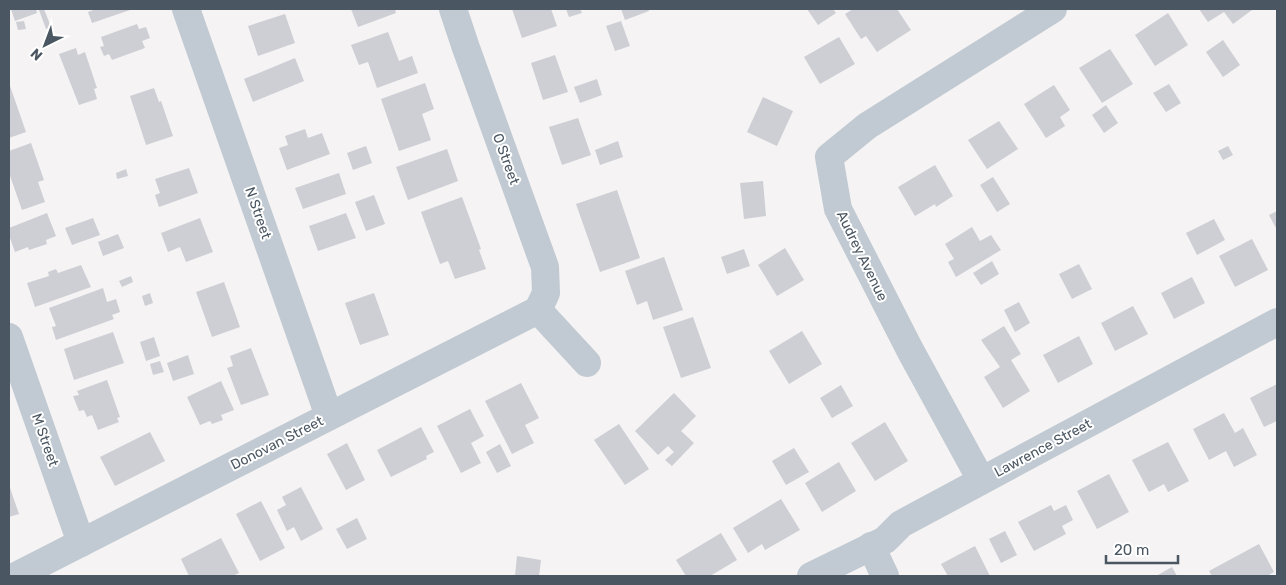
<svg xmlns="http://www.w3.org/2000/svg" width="1286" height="585" viewBox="0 0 1286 585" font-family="Rubik,sans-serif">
<rect width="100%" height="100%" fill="#f5f3f3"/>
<g fill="#cdcfd5">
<path d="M11 9H36L37 13 15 21Z"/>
<path d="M44 9 51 27 46 29 39 10Z"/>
<path d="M96 9H133L92 23 88 12Z"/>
<path d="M351 9H395L396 13 358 27Z"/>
<path d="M512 9H551L557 26 522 38Z"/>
<path d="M566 9H580L582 13 569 17Z"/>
<path d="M621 9H648L649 11 625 20Z"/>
<path d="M807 9H833L836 13 818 25Z"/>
<path d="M853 9H897L911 30 877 52 866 36 861 39 845 14Z"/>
<path d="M1199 9H1251L1252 10 1233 24 1224 12 1208 22Z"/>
<path d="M1168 13 1188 45 1155 66 1135 35Z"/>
<path d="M285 14 295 43 258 56 248 26Z"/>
<path d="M24 21 26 29 18 30 16 22Z"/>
<path d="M621 21 630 46 615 51 606 26Z"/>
<path d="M137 24 139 29 146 27 150 38 142 41 145 48 112 60 109 54 104 56 100 47 104 46 101 37Z"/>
<path d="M388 32 399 61 412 56 418 73 377 88 368 62 359 65 351 45Z"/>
<path d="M839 37 855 64 820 84 804 57Z"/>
<path d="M1223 40 1240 65 1223 77 1206 52Z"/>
<path d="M76 48 78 55 85 52 97 88 94 89 97 99 79 105 59 54Z"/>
<path d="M1110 49 1133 84 1102 103 1079 68Z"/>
<path d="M555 55 568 92 543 100 531 63Z"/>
<path d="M295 58 304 81 253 102 244 79Z"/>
<path d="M597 79 602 95 580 103 574 87Z"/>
<path d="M9 83 26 132 9 138Z"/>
<path d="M425 83 434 109 422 114 431 140 399 151 381 99Z"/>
<path d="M1169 84 1181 103 1166 112 1153 93Z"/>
<path d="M1054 85 1070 110 1060 117 1065 126 1046 138 1024 104Z"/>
<path d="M154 88 159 102 161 101 173 136 146 145 130 96Z"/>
<path d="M763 97 793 111 777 146 747 132Z"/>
<path d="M1106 105 1118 123 1104 133 1092 115Z"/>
<path d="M578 118 591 155 562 165 549 127Z"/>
<path d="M999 121 1018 149 987 169 968 140Z"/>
<path d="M305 129 308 138 322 133 330 154 287 170 279 148 288 145 285 136Z"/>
<path d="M618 141 623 157 600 165 595 150Z"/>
<path d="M31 143 44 180 38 182 45 202 22 210 9 173V151Z"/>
<path d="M366 146 372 163 353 170 347 153Z"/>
<path d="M1228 146 1233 155 1223 160 1218 151Z"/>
<path d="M447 149 458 181 408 200 396 167Z"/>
<path d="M935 165 953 196 936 207 935 204 915 216 898 187Z"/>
<path d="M189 168 198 193 159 207 155 195 160 193 155 179Z"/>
<path d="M126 169 128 176 117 179 116 173Z"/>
<path d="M339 173 346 194 303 209 295 188Z"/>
<path d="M993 177 1010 204 997 212 980 185Z"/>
<path d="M763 181 766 216 744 219 740 183Z"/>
<path d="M617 190 640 258 600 272 576 204Z"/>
<path d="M374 195 385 224 366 231 355 202Z"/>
<path d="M462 197 481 249 479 250 486 269 455 279 448 261 440 264 421 212Z"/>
<path d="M1277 211V230L1269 215Z"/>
<path d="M47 213 56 236 46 240 47 244 29 250 28 247 15 252 9 235V228Z"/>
<path d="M346 213 356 238 318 251 309 226Z"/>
<path d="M93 218 100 235 72 245 65 228Z"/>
<path d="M200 218 213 252 186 262 180 247 168 252 161 233Z"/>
<path d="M1214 219 1225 240 1197 255 1186 233Z"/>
<path d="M972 227 980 241 991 235 1001 250 956 277 948 262 954 259 945 244Z"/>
<path d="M118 234 124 248 103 256 98 242Z"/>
<path d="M1252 239 1268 270 1235 287 1219 256Z"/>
<path d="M785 248 804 280 777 296 758 265Z"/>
<path d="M744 249 750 266 727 274 721 257Z"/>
<path d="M664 257 683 310 653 320 647 301 637 305 625 271Z"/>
<path d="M992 261 999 274 981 285 973 273Z"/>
<path d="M1079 264 1092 289 1072 299 1059 274Z"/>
<path d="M81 265 91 287 35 307 27 283 49 276 48 272 56 269 58 273Z"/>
<path d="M131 276 133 282 122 287 119 281Z"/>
<path d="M1192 277 1205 303 1174 319 1161 293Z"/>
<path d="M224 282 240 327 212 337 196 292Z"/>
<path d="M103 288 107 302 116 299 120 312 112 315 114 319 56 340 52 327 56 326 49 308Z"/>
<path d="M150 293 153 303 145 306 142 296Z"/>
<path d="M374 293 389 335 360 345 345 303Z"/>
<path d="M1019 302 1030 323 1015 332 1004 310Z"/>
<path d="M1133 306 1148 334 1115 351 1101 323Z"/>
<path d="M693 317 711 368 681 378 663 327Z"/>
<path d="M1004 326 1021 354 1011 360 1030 391 1003 408 984 377 1000 367 981 340Z"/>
<path d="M802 331 822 364 789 384 769 351Z"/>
<path d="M113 332 124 363 74 380 64 349Z"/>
<path d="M1079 336 1093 364 1058 383 1043 355Z"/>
<path d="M154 337 160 356 146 361 140 342Z"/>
<path d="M251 348 269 395 241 405 227 368 233 366 230 356Z"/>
<path d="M188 355 194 374 173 381 167 363Z"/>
<path d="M160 361 164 372 153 375 150 364Z"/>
<path d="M107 380 120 417 117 418 119 422 98 430 92 415 87 417 84 410 79 411 73 396 79 395 77 391Z"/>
<path d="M221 381 234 410 221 415 223 420 212 424 210 421 200 425 187 397Z"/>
<path d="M521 383 539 418 525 425 534 443 512 454 485 401Z"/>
<path d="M1277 384V421L1264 427 1250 398Z"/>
<path d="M841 385 853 406 832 418 820 398Z"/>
<path d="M674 393 696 416 681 431 694 443 672 466 665 460 674 452 668 446 658 455 635 431Z"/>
<path d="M470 409 484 436 471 443 481 463 461 473 437 426Z"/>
<path d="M1224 413 1235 433 1243 428 1257 455 1234 467 1226 451 1209 460 1193 429Z"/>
<path d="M885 422 908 461 875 481 851 443Z"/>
<path d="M619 424 649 469 625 485 594 440Z"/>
<path d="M421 427 434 452 426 456 427 459 391 477 377 450Z"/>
<path d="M150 432 165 461 115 486 100 457Z"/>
<path d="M1168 442 1189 481 1168 492 1164 484 1149 492 1132 460Z"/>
<path d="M347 443 365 480 346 490 327 454Z"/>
<path d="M500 444 511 466 497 473 486 452Z"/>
<path d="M794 448 809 472 786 485 772 461Z"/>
<path d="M839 462 856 491 822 512 805 483Z"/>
<path d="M1109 474 1129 512 1097 529 1077 491Z"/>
<path d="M9 485 19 514 9 517Z"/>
<path d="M301 487 323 529 301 541 294 527 287 531 277 510 286 505 282 497Z"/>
<path d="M781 499 800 530 765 550 762 544 748 553 733 528Z"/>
<path d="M261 501 285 548 260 561 236 514Z"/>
<path d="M1051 505 1054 511 1066 505 1073 520 1062 526 1066 534 1034 551 1018 522Z"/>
<path d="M357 518 367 539 347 549 336 529Z"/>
<path d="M1005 531 1017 555 1001 563 989 539Z"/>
<path d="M721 533 737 560 710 576H686L676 560Z"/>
<path d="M221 538 239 573 232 576H189L181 559Z"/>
<path d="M1259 544 1274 572 1267 576H1212L1209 571Z"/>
<path d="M975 546 990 576H948L941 564Z"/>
<path d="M517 556 541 560 539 576H515Z"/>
<path d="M1172 567 1177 576H1156Z"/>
</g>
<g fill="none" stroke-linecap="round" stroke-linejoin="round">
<g stroke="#c1cad2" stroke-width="28">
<path d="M186 9 329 416"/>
<path d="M453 9 466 48 545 267 546 293 538 310"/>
<path d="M538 310 587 363"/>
<path d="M9 337 81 543"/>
<path d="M981 480 910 350 838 209 829 157 867 126 1053 9"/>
<path d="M871 546 885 576"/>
<path d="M16 576 538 310"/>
<path d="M811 576 885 540 901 524 1277 322"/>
</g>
</g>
<g text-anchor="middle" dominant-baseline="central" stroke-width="4" stroke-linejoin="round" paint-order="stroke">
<g font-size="14" fill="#4a5661" stroke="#fff">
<text transform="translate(506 159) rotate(70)">O Street</text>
<text transform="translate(258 213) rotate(71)">N Street</text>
<text transform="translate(862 256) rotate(64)">Audrey Avenue</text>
<text transform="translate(45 440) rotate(71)">M Street</text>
<text transform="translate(277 443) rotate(-27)">Donovan Street</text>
<text transform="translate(1043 448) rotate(-28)">Lawrence Street</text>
</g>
</g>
<rect width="1286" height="585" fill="none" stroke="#4a5661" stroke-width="20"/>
<g transform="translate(45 45) rotate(222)" stroke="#ffffff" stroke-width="4" paint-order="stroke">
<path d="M0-4L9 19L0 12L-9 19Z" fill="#4a5661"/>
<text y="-8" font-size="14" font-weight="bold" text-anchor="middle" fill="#4a5661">N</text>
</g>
<path d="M1106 555v8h72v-8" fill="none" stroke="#4a5661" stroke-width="2.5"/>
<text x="1114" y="555" font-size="15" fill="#4a5661" stroke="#ffffff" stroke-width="4" paint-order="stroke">20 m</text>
</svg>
